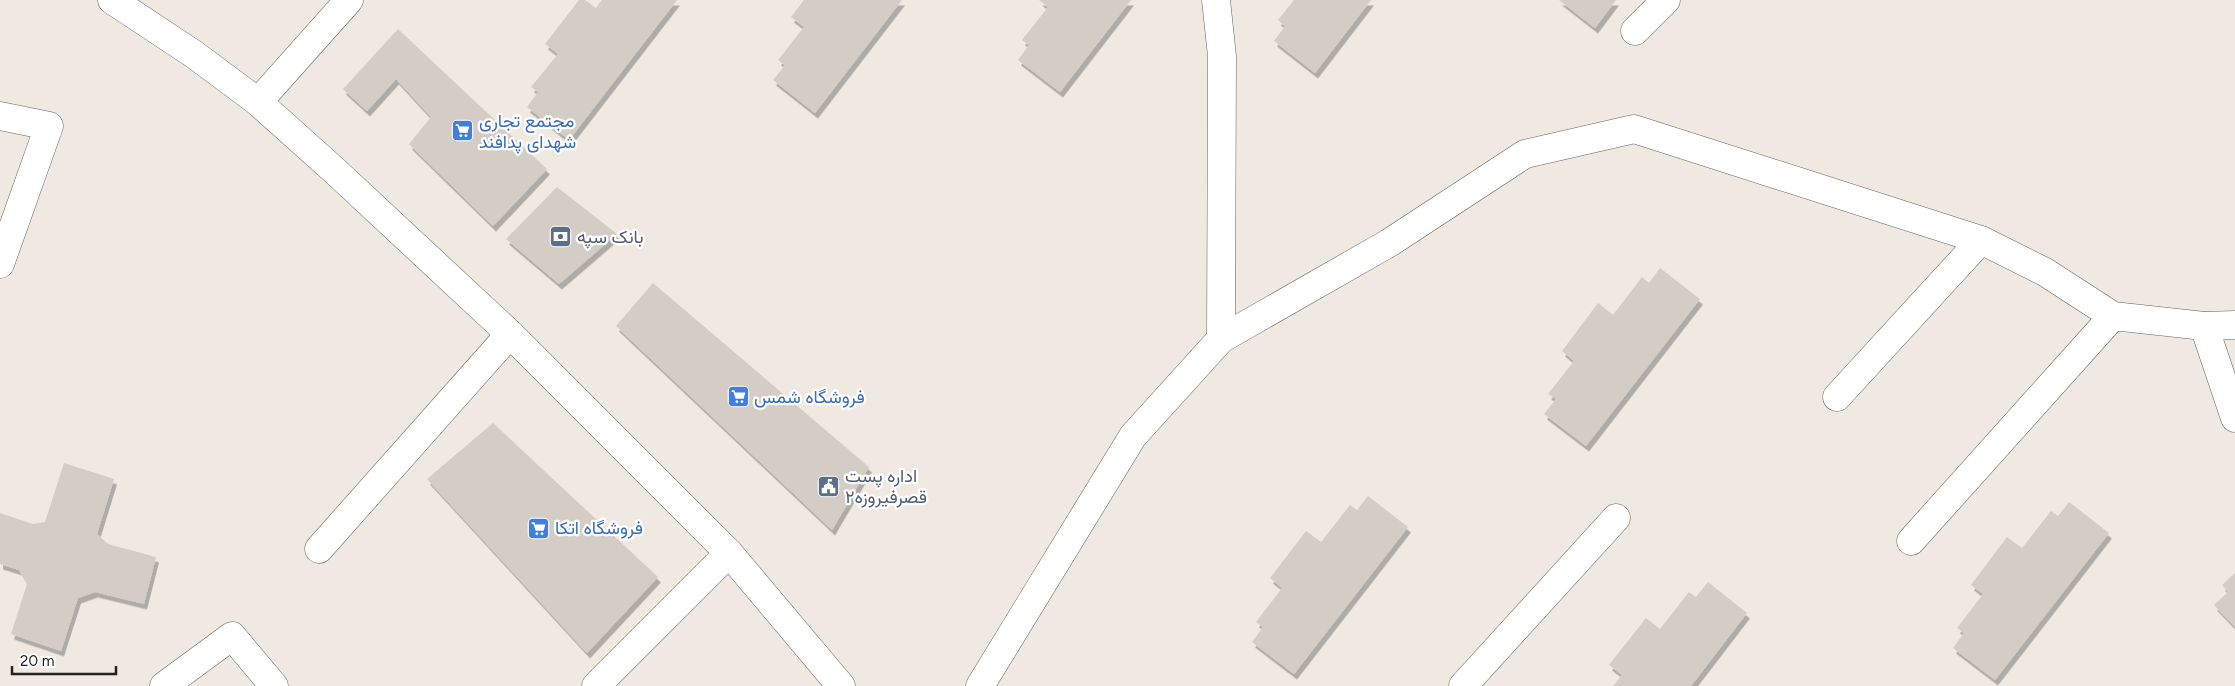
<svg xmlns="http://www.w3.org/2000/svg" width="2235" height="686" viewBox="0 0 2235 686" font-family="Figtree,Vazirmatn,sans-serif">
<defs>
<filter id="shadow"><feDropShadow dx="3" dy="5.5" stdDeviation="0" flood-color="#0004"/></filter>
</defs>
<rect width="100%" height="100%" fill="#efe9e2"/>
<g fill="#d3cdc6" filter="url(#shadow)">
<path d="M579 0H585L596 8 602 0H677L569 140 527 107 538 92 531 87 558 54 545 44Z"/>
<path d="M804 0H902L815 113 773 80 785 65 778 60 804 27 791 17Z"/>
<path d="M1039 0H1131L1060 92 1018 60 1029 45 1022 40 1048 7Z"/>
<path d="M1294 0H1371L1315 73 1274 41 1285 26 1278 20Z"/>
<path d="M1559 0H1616L1595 28Z"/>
<path d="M398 29 547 169 493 226 409 144 431 117 396 79 367 111 343 89Z"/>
<path d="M557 187 617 234 559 284 506 239Z"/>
<path d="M1660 268 1700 299 1586 446 1544 414 1556 399 1548 394 1574 361 1562 351 1598 303 1613 315 1642 277 1649 283Z"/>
<path d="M653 283 869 467 832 530 616 326Z"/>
<path d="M493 423 658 577 587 653 427 479Z"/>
<path d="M64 463 114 479 97 534 108 544 156 557 144 604 95 592 78 598 61 651 11 634 27 584 19 570 0 564V513L33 524 45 522Z"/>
<path d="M1368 496 1408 527 1294 674 1252 642 1263 627 1256 622 1282 588 1270 578 1306 531 1321 542 1350 505 1357 510Z"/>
<path d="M2069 502 2109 533 1995 680 1953 648 1964 633 1957 628 1983 594 1971 585 2007 537 2022 548 2051 511 2058 516Z"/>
<path d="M2235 573V627L2214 605 2228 592 2222 585Z"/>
<path d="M1708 582 1747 613 1691 686H1613L1622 675 1609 665 1646 618 1660 629 1689 592 1696 597Z"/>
</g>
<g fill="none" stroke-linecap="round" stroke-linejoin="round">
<defs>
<g id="minor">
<path d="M112 0 195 55 258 102 335 171 510 334 729 553 841 686"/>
<path d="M1216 0 1222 56 1221 339"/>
<path d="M1635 31 1666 0"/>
<path d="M258 102 349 0"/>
<path d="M0 116 49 126 0 264"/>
<path d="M1981 240 2045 272 2113 316 2204 326 2235 325"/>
<path d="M2204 326 2235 418"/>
<path d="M1911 541 2113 316"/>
<path d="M319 549 510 334"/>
<path d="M164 686 232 636 274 686"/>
<path d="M596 686 729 553"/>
<path d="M980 686 1133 436 1221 339 1389 243 1525 154 1634 129 1981 240 1837 397"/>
<path d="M1463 686 1616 518"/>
</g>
</defs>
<use href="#minor" stroke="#67615c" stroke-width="29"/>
<use href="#minor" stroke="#fff" stroke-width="28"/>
</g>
<defs>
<symbol id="supermarket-square" viewBox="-11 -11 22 22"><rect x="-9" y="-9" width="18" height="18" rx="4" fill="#3f7fe0" stroke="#fff"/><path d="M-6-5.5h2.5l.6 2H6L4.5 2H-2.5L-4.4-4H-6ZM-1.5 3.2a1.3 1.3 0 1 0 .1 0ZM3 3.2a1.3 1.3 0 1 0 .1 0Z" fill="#fff"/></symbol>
<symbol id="bank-square" viewBox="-11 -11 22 22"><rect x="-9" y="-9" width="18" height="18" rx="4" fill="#5c6f8a" stroke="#fff"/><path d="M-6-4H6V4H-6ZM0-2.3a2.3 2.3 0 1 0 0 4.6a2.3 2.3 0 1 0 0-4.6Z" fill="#fff"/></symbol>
<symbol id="civic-square" viewBox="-11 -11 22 22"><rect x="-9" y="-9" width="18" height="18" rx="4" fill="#5c6f8a" stroke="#fff"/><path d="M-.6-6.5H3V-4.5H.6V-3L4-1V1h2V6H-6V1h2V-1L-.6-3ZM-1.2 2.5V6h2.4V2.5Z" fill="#fff"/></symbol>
</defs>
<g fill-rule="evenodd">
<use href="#supermarket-square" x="450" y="118" width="25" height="25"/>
<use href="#bank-square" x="548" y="224" width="25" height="25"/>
<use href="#supermarket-square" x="726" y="384" width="25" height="25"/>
<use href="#civic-square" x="816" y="474" width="25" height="25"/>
<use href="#supermarket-square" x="526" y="516" width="25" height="25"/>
</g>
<g text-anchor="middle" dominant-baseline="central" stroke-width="4.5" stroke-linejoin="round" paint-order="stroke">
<g font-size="18" fill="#366cbe" stroke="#fff" text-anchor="start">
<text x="479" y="121">مجتمع تجاری<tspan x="479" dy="21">شهدای پدافند</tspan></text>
<text x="754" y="397">فروشگاه شمس</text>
<text x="555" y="528">فروشگاه اتکا</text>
</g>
<g font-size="18" fill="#4e5e75" stroke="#fff" text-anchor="start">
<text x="577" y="237">بانک سپه</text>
<text x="845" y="476">اداره پست<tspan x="845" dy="21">قصرفیروزه۲</tspan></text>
</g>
</g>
<path d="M12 666v8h104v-8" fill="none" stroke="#24221f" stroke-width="2.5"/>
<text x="20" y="666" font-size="15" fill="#24221f" stroke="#ffffff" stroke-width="4" paint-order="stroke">20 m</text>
</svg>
